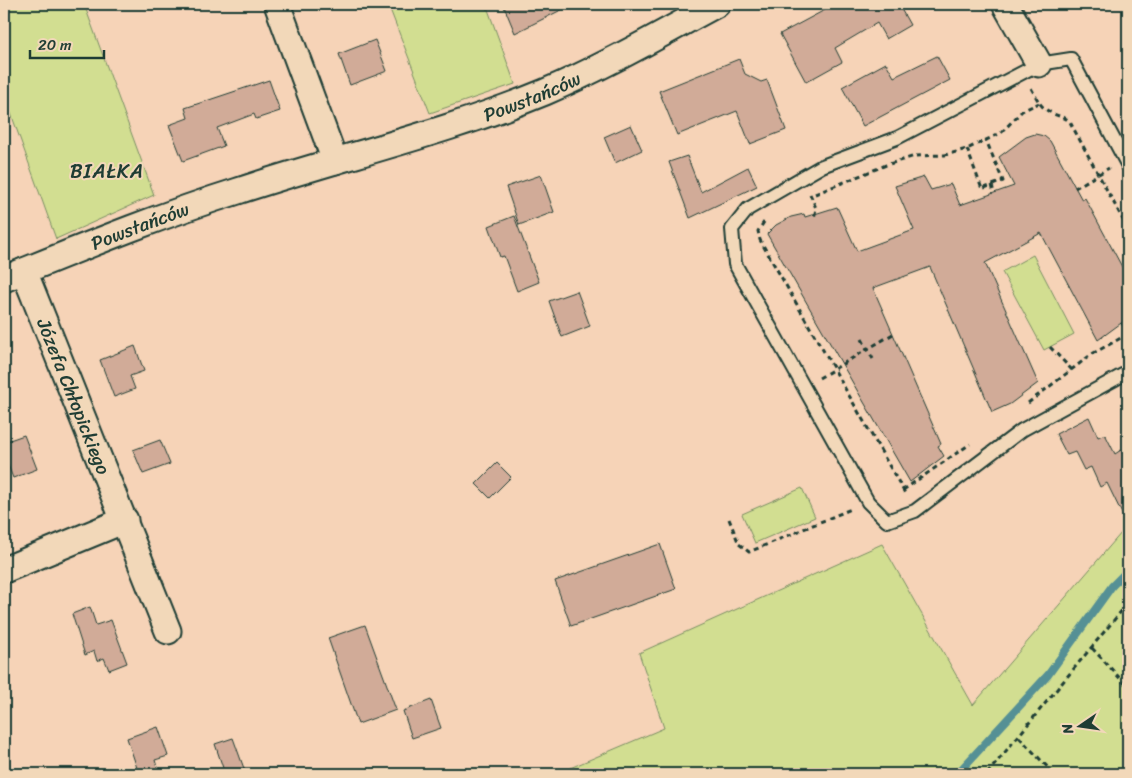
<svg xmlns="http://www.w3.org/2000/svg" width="1132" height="778" viewBox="0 0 1132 778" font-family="Sriracha,sans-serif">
<rect width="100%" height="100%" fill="#f6d3b7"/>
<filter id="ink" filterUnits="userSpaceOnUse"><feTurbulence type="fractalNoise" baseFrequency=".02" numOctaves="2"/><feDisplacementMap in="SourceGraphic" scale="10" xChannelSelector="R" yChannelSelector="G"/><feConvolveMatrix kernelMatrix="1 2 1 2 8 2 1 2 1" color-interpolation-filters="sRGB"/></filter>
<g filter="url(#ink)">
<g fill="#d2de91" stroke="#788e62">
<path d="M4 4H84L154 195 56 239 4 94Z"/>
<path d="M388 4H486L515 84 430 113Z"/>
<path d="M1033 255 1074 334 1044 350 1002 272Z"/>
<path d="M802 488 815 517 755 543 742 514Z"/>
<path d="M1128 525V774H556L664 728 639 653 882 544 973 705Z"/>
</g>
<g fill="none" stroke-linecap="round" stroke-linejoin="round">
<path stroke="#559095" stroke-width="8" d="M957 774 1048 675 1112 586 1128 570"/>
</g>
<g fill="#d1ab98" stroke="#1f3d34">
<path d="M503 4H573L515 33Z"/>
<path d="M836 4H910L901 9 910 25 886 39 877 23 835 48 842 62 806 82 780 34Z"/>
<path d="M375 40 387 71 350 85 339 54Z"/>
<path d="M937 56 950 80 863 126 842 87 886 63 894 77Z"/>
<path d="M739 59 745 74 761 82 767 80 786 130 750 144 737 111 677 135 659 91Z"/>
<path d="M269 80 280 111 256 119 254 114 217 128 224 146 183 161 169 125 188 118 185 108Z"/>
<path d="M631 125 642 150 615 163 604 137Z"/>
<path d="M1035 134 1044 136 1050 141 1082 200 1085 198 1128 278V318L1098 340 1041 233 985 263 1038 383 1010 404 992 412 930 267 873 288 941 444 938 446 944 456 910 482 767 234 776 225 791 217 804 214 805 217 837 207 857 251 914 230 895 186 924 177 931 190 951 184 960 205 1014 186 999 157 1026 137Z"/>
<path d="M687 156 701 192 748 167 757 186 690 218 669 162Z"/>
<path d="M541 175 554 212 519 225 506 187Z"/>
<path d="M514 216 539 282 517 291 504 256 500 257 489 226Z"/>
<path d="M577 291 590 326 562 337 549 301Z"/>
<path d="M135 346 144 371 130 376 135 389 114 397 100 360Z"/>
<path d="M1089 417 1098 437 1105 434 1115 454 1121 450 1128 463V526L1107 483 1100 487 1091 467 1084 470 1075 452 1067 455 1056 434Z"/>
<path d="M24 435 37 469 13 478 4 455V442Z"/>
<path d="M160 440 170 464 143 474 133 450Z"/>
<path d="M497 463 511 477 490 498 476 484Z"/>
<path d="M660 544 676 589 571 626 555 581Z"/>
<path d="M90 607 96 625 111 620 127 663 109 670 104 658 97 661 94 651 85 655 72 614Z"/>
<path d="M365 625 396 710 358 724 328 638Z"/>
<path d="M431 700 441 728 412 738 403 711Z"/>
<path d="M158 727 168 756 155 760 159 774H139L127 738Z"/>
<path d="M233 738 246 774H225L215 744Z"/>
</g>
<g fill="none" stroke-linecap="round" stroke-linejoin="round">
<defs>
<path id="lane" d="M1128 166 1071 59 1039 64 897 138 822 166 748 209 732 229 735 264 868 502 887 521 915 511 1022 430 1128 372"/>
<g id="street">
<path d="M277 4 335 161"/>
<path d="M1005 4 1039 64"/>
<path id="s1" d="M24 271 168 631"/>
<path id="s2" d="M4 279C81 248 158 216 238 191 340 157 446 133 545 92 604 67 661 34 717 4"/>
<path d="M4 570 125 520"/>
</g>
</defs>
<use href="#lane" stroke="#1f3d34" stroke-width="16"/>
<use href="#street" stroke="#1f3d34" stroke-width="29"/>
<g stroke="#1f3d34" stroke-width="3" stroke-dasharray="5 4" stroke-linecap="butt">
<path d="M1031 88C1037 98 1040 108 1052 113 1059 117 1064 116 1070 122L1128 229"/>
<path d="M967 149 982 189 1003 181 986 140"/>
<path d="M992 185 994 193"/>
<path d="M1075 188 1109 168"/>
<path d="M810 194 816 208 814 219"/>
<path d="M815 194 886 165 915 156 945 155 967 149 1001 133 1022 111 1039 103"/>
<path d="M764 222 758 231 760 240 906 495"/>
<path d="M1122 323 1128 332"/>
<path d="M862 339 873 359"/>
<path d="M1050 347 1072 370"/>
<path d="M819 378 893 334"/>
<path d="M1028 403 1092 354 1128 334"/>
<path d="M903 490 970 444"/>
<path d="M729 519 739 544 749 552 851 509"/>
<path d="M1092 648 1128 687"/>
<path d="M1019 737 1054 774"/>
<path d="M987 774 1128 603"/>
</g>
<use href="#lane" stroke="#f2d8b9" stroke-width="12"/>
<use href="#street" stroke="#f2d8b9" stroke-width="25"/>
</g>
</g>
<g text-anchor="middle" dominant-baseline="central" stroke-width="4" stroke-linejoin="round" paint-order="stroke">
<g font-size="19" fill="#1f3d34" stroke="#f2d8b9">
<text stroke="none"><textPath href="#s2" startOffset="559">Powstańców</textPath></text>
<text stroke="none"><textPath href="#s2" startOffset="146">Powstańców</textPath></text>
<text stroke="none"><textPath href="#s1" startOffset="135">Józefa Chłopickiego</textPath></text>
</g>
<g font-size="20" letter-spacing="1" fill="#1f3d34" stroke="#f2d8b9">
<text x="107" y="171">BIAŁKA</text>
</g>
</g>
<rect width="1132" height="778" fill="none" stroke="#f2d8b9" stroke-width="20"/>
<rect x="10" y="10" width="1112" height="758" fill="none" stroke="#1f3d34" stroke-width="2" filter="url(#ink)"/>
<g transform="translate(1080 726) rotate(257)" stroke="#f2d8b9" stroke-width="4" paint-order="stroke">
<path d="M0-4L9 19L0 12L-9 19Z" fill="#1f3d34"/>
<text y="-8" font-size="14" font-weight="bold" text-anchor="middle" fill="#1f3d34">N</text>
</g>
<path d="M30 50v8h74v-8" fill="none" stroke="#1f3d34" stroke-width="2.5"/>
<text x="38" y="50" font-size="15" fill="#1f3d34" stroke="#f2d8b9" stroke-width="4" paint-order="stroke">20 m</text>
</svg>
